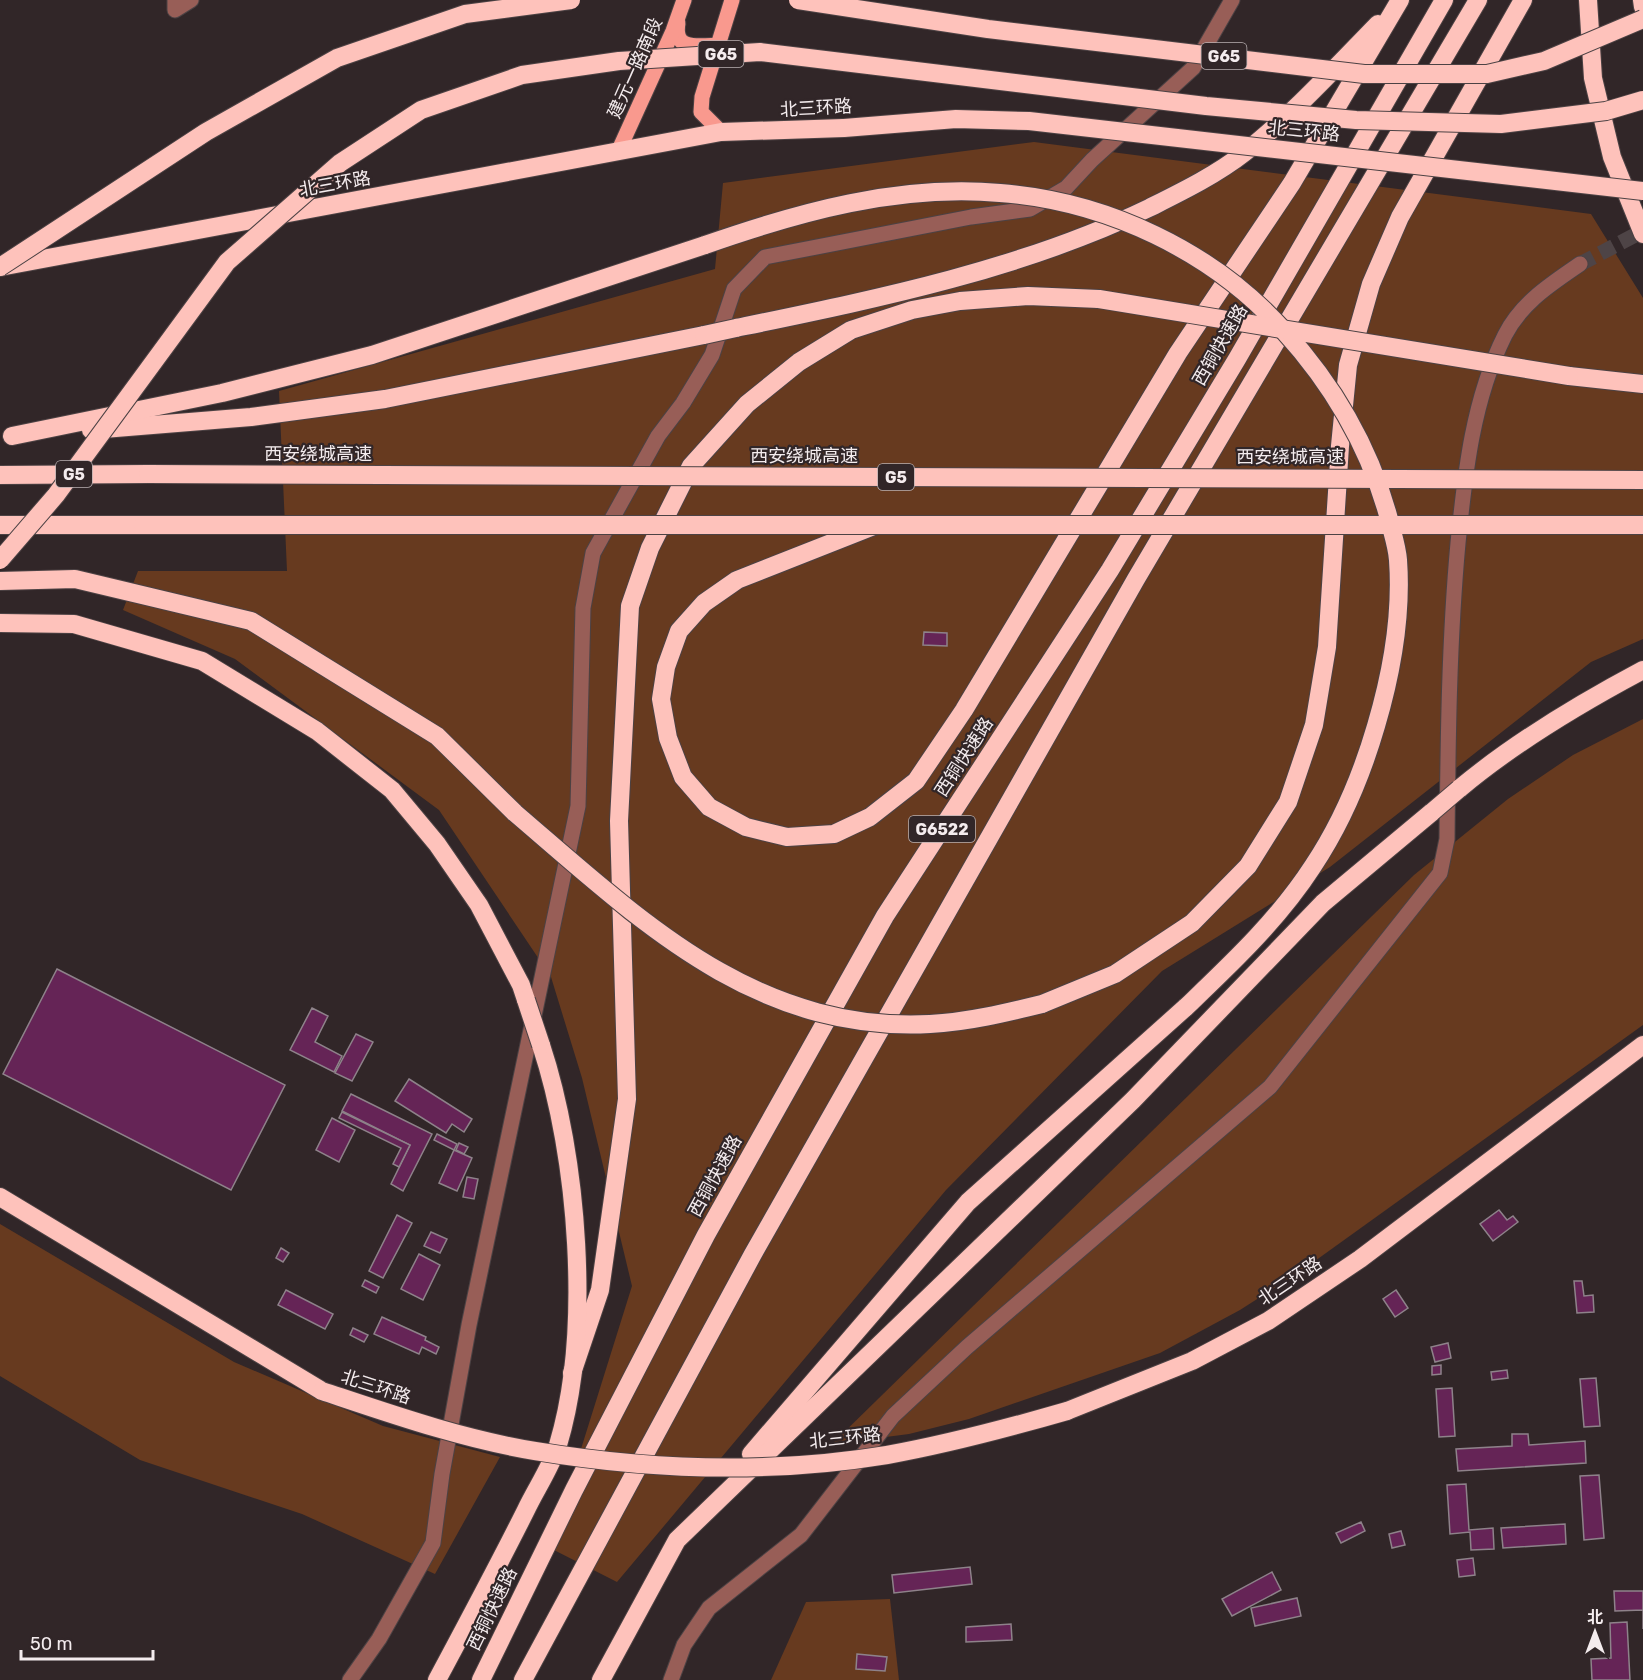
<svg xmlns="http://www.w3.org/2000/svg" width="1643" height="1680" viewBox="0 0 1643 1680" font-family="Rubik,'Noto Sans SC',sans-serif">
<rect width="100%" height="100%" fill="#312628"/>
<g fill="#673a1f">
<path d="M1034 142 1591 214 1643 298V639L1591 662 1330 867 1162 971 946 1190 617 1582 550 1548 632 1286 582 1078 551 977 439 810 235 659 123 610 138 571H287L279 391 715 269 723 183Z"/>
<path d="M1643 719V1025L1301 1271 1240 1310 1160 1353 969 1419 909 1434 832 1444 1414 875 1508 799 1573 755Z"/>
<path d="M0 1224 234 1362 383 1426 500 1457 435 1574 302 1514 140 1460 0 1376Z"/>
<path d="M890 1599 899 1680H771L806 1602Z"/>
</g>
<g fill="#652456" stroke="#8e828a" stroke-width="1.5">
<path d="M924 632 947 633V646L923 645Z"/>
<path d="M57 969 285 1085 231 1190 3 1074Z"/>
<path d="M312 1008 328 1016 315 1042 342 1056 334 1072 290 1050Z"/>
<path d="M356 1034 373 1042 352 1081 335 1073Z"/>
<path d="M409 1079 472 1119 464 1132 452 1124 446 1133 395 1101Z"/>
<path d="M351 1094 432 1134 403 1191 391 1184 410 1145 342 1111Z"/>
<path d="M342 1112 410 1145 399 1167 393 1164 401 1148 339 1118Z"/>
<path d="M332 1118 355 1130 339 1162 316 1150Z"/>
<path d="M437 1134 457 1144 454 1150 434 1140Z"/>
<path d="M459 1143 468 1147 464 1154 456 1150Z"/>
<path d="M454 1150 472 1158 457 1191 439 1183Z"/>
<path d="M467 1177 478 1179 474 1199 463 1197Z"/>
<path d="M1499 1210 1507 1220 1513 1216 1518 1222 1493 1241 1480 1224Z"/>
<path d="M397 1215 412 1223 383 1278 369 1271Z"/>
<path d="M431 1232 447 1239 440 1253 424 1246Z"/>
<path d="M281 1248 289 1253 283 1262 276 1258Z"/>
<path d="M419 1254 440 1265 423 1300 401 1289Z"/>
<path d="M365 1280 379 1287 376 1293 362 1286Z"/>
<path d="M1574 1281H1582L1584 1296 1593 1295 1594 1312 1577 1313Z"/>
<path d="M286 1290 333 1314 325 1329 278 1305Z"/>
<path d="M1396 1290 1408 1308 1395 1317 1383 1299Z"/>
<path d="M382 1317 426 1337 425 1340 439 1347 436 1354 422 1347 419 1354 374 1334Z"/>
<path d="M353 1328 368 1335 364 1342 350 1335Z"/>
<path d="M1448 1343 1451 1358 1435 1362 1431 1347Z"/>
<path d="M1441 1365V1374L1432 1375V1366Z"/>
<path d="M1507 1370 1508 1378 1492 1380 1491 1372Z"/>
<path d="M1596 1378 1600 1426 1584 1427 1580 1379Z"/>
<path d="M1452 1388 1455 1436 1439 1437 1436 1389Z"/>
<path d="M1512 1434H1528L1529 1445 1585 1441 1586 1463 1458 1471 1456 1449 1512 1446Z"/>
<path d="M1599 1475 1604 1538 1584 1540 1580 1476Z"/>
<path d="M1466 1484 1469 1530 1493 1528 1494 1549 1471 1550 1470 1532 1450 1534 1447 1485Z"/>
<path d="M1361 1522 1365 1531 1341 1543 1336 1533Z"/>
<path d="M1565 1524 1566 1544 1503 1548 1501 1528Z"/>
<path d="M1401 1531 1405 1545 1392 1548 1389 1534Z"/>
<path d="M1473 1558 1475 1575 1459 1577 1457 1560Z"/>
<path d="M970 1567 972 1584 894 1593 892 1575Z"/>
<path d="M1272 1572 1281 1590 1232 1616 1222 1599Z"/>
<path d="M1614 1591H1643V1629V1610L1615 1611Z"/>
<path d="M1297 1598 1301 1616 1255 1626 1251 1608Z"/>
<path d="M1627 1622 1630 1680H1592L1591 1659 1611 1658 1610 1623Z"/>
<path d="M1011 1624 1012 1640 966 1642V1627Z"/>
<path d="M857 1654 887 1657 885 1671 856 1669Z"/>
</g>
<g fill="none" stroke-linecap="round" stroke-linejoin="round">
<path stroke="#4e4446" stroke-width="15" stroke-dasharray="15 8" stroke-linecap="butt" d="M1580 264 1643 231"/>
<defs>
<g id="street">
<path d="M175 0V10L191 0"/>
<path d="M350 1680 379 1639 433 1543 442 1474 469 1325 578 806 583 608 593 553 658 436 683 403 712 355 734 289 765 257 971 217 1030 209 1066 188 1092 160 1193 68 1232 0"/>
<path d="M671 1680 684 1645 709 1608 801 1535 893 1416 967 1347 1270 1087 1440 873 1447 839C1448 740 1449 641 1458 543 1465 472 1473 399 1505 335 1522 302 1551 284 1580 264"/>
</g>
<g id="primary">
<path d="M678 23C673 51 698 46 718 45"/>
<path d="M721 132 701 112 702 97 732 0"/>
<path d="M618 152 673 31 684 0"/>
</g>
<g id="highway">
<path d="M1588 0 1593 78 1612 157 1643 234"/>
<path d="M1642 0 1643 7"/>
<path d="M0 267 721 132 844 128"/>
<path d="M736 328C876 299 1020 270 1149 208 1181 192 1216 175 1244 153 1292 115 1335 68 1378 24"/>
<path d="M1569 376 1643 384"/>
<path d="M91 430 251 417 385 399 704 335"/>
<path d="M12 436 222 393 372 355 705 245"/>
<path d="M0 475 148 474"/>
<path d="M0 525H143"/>
<path d="M874 526 737 580 704 603 679 631 666 667 661 699 668 738 683 777 709 807 746 827 787 837 834 834 870 817 916 781 964 710 1178 353 1292 183 1400 0"/>
<path d="M0 581 75 579 251 621 437 736 515 813"/>
<path d="M0 623 74 624 202 661 317 731 392 790 437 844 479 905 521 985 526 1000"/>
<path d="M1459 789C1515 742 1579 704 1643 670"/>
<path d="M1042 1004 1115 974 1192 923 1248 866 1288 802 1314 725 1327 647 1340 446 1348 365 1371 284 1400 217 1523 0"/>
<path d="M0 1197 322 1391"/>
<path d="M572 1373 600 1290 627 1099 619 821 630 606 650 548 691 466 747 404 799 362 851 330 912 310 960 301 1028 296 1099 299"/>
<path d="M1067 1411 1192 1361 1268 1321 1360 1259 1643 1045"/>
<path d="M751 1454 968 1202 1186 1007"/>
<path d="M437 1680C467 1624 497 1568 526 1510 536 1489 551 1467 558 1445 592 1332 578 1156 541 1045"/>
<path d="M481 1680 574 1490 706 1235 885 916 1110 570 1237 359 1444 0"/>
<path d="M523 1680 753 1254 1136 579 1478 0"/>
<path d="M601 1680 677 1540 1133 1100 1323 903 1432 812"/>
</g>
</defs>
<use href="#street" stroke="#4c4244" stroke-width="17"/>
<use href="#primary" stroke="#4c4244" stroke-width="17"/>
<use href="#highway" stroke="#4c4244" stroke-width="20"/>
<use href="#street" stroke="#985e57" stroke-width="15"/>
<use href="#primary" stroke="#f9998e" stroke-width="15"/>
<use href="#highway" stroke="#fec2bb" stroke-width="18"/>
<defs>
<g id="highway-bridge">
<path d="M798 0 988 29 1364 74H1487L1544 61 1643 19"/>
<path d="M844 128 956 119 1029 121 1643 191"/>
<path d="M705 245C799 212 899 184 1000 193 1106 201 1213 251 1284 331 1333 385 1370 448 1389 519 1392 532 1397 546 1398 560 1402 616 1392 672 1376 726 1362 774 1341 824 1313 866 1278 920 1232 963 1186 1007"/>
<path d="M0 267 206 132 337 58 465 14 571 0"/>
<path d="M1099 299 1569 376"/>
<path d="M704 335 736 328"/>
<path d="M148 474 1643 480"/>
<path d="M143 525H1643"/>
<path d="M0 560 56 495 227 262 340 163 421 110 522 75 619 61 760 52 1206 106 1356 120 1501 124 1606 111 1643 100"/>
<path d="M1432 812 1459 789"/>
<path d="M515 813C639 919 754 1033 930 1024 968 1022 1005 1013 1042 1004"/>
<path d="M526 1000 541 1045"/>
<path d="M322 1391C391 1414 462 1439 535 1451 650 1470 772 1474 887 1455 948 1444 1008 1428 1067 1411"/>
</g>
</defs>
<use href="#highway-bridge" stroke="#4c4244" stroke-width="20" stroke-linecap="butt"/>
<use href="#highway-bridge" stroke="#fec2bb" stroke-width="18"/>
</g>
<g text-anchor="middle" dominant-baseline="central" stroke-width="4.5" stroke-linejoin="round" paint-order="stroke">
<g fill="#312628" stroke="#bab1b3" stroke-width="1.5">
<rect x="698.5" y="41" width="45" height="26" rx="4.5"/>
<rect x="1201.5" y="43" width="45" height="26" rx="4.5"/>
<rect x="56" y="461" width="36" height="26" rx="4.5"/>
<rect x="878" y="464" width="36" height="26" rx="4.5"/>
<rect x="909" y="816" width="66" height="26" rx="4.5"/>
</g>
<g font-size="16" font-weight="bold" fill="#f4ecee">
<text x="721" y="54">G65</text>
<text x="1224" y="56">G65</text>
<text x="74" y="474">G5</text>
<text x="896" y="477">G5</text>
<text x="942" y="829">G6522</text>
</g>
<g font-size="18" fill="#f4ecee" stroke="#312628">
<text transform="translate(635 68) rotate(-66)">建元一路南段</text>
<text transform="translate(816 108) rotate(-3)">北三环路</text>
<text transform="translate(1304 131) rotate(6)">北三环路</text>
<text transform="translate(335 184) rotate(-10)">北三环路</text>
<text transform="translate(1220 345) rotate(-60)">西铜快速路</text>
<text x="318" y="454">西安绕城高速</text>
<text x="804" y="456">西安绕城高速</text>
<text x="1290" y="457">西安绕城高速</text>
<text transform="translate(964 757) rotate(-57)">西铜快速路</text>
<text transform="translate(715 1176) rotate(-61)">西铜快速路</text>
<text transform="translate(1290 1281) rotate(-34)">北三环路</text>
<text transform="translate(376 1387) rotate(18)">北三环路</text>
<text transform="translate(845 1438) rotate(-6)">北三环路</text>
<text transform="translate(492 1609) rotate(-64)">西铜快速路</text>
</g>
</g>
<g transform="translate(1595 1632)" stroke="#312628" stroke-width="4.5" paint-order="stroke">
<path d="M0-4.5L10 22L0 15L-10 22Z" fill="#f4ecee"/>
<text y="-9" font-size="16" font-weight="bold" text-anchor="middle" fill="#f4ecee">北</text>
</g>
<path d="M21 1650v9h132v-9" fill="none" stroke="#f4ecee" stroke-width="3"/>
<text x="30" y="1650" font-size="18" fill="#f4ecee" stroke="#312628" stroke-width="4.5" paint-order="stroke">50 m</text>
</svg>
